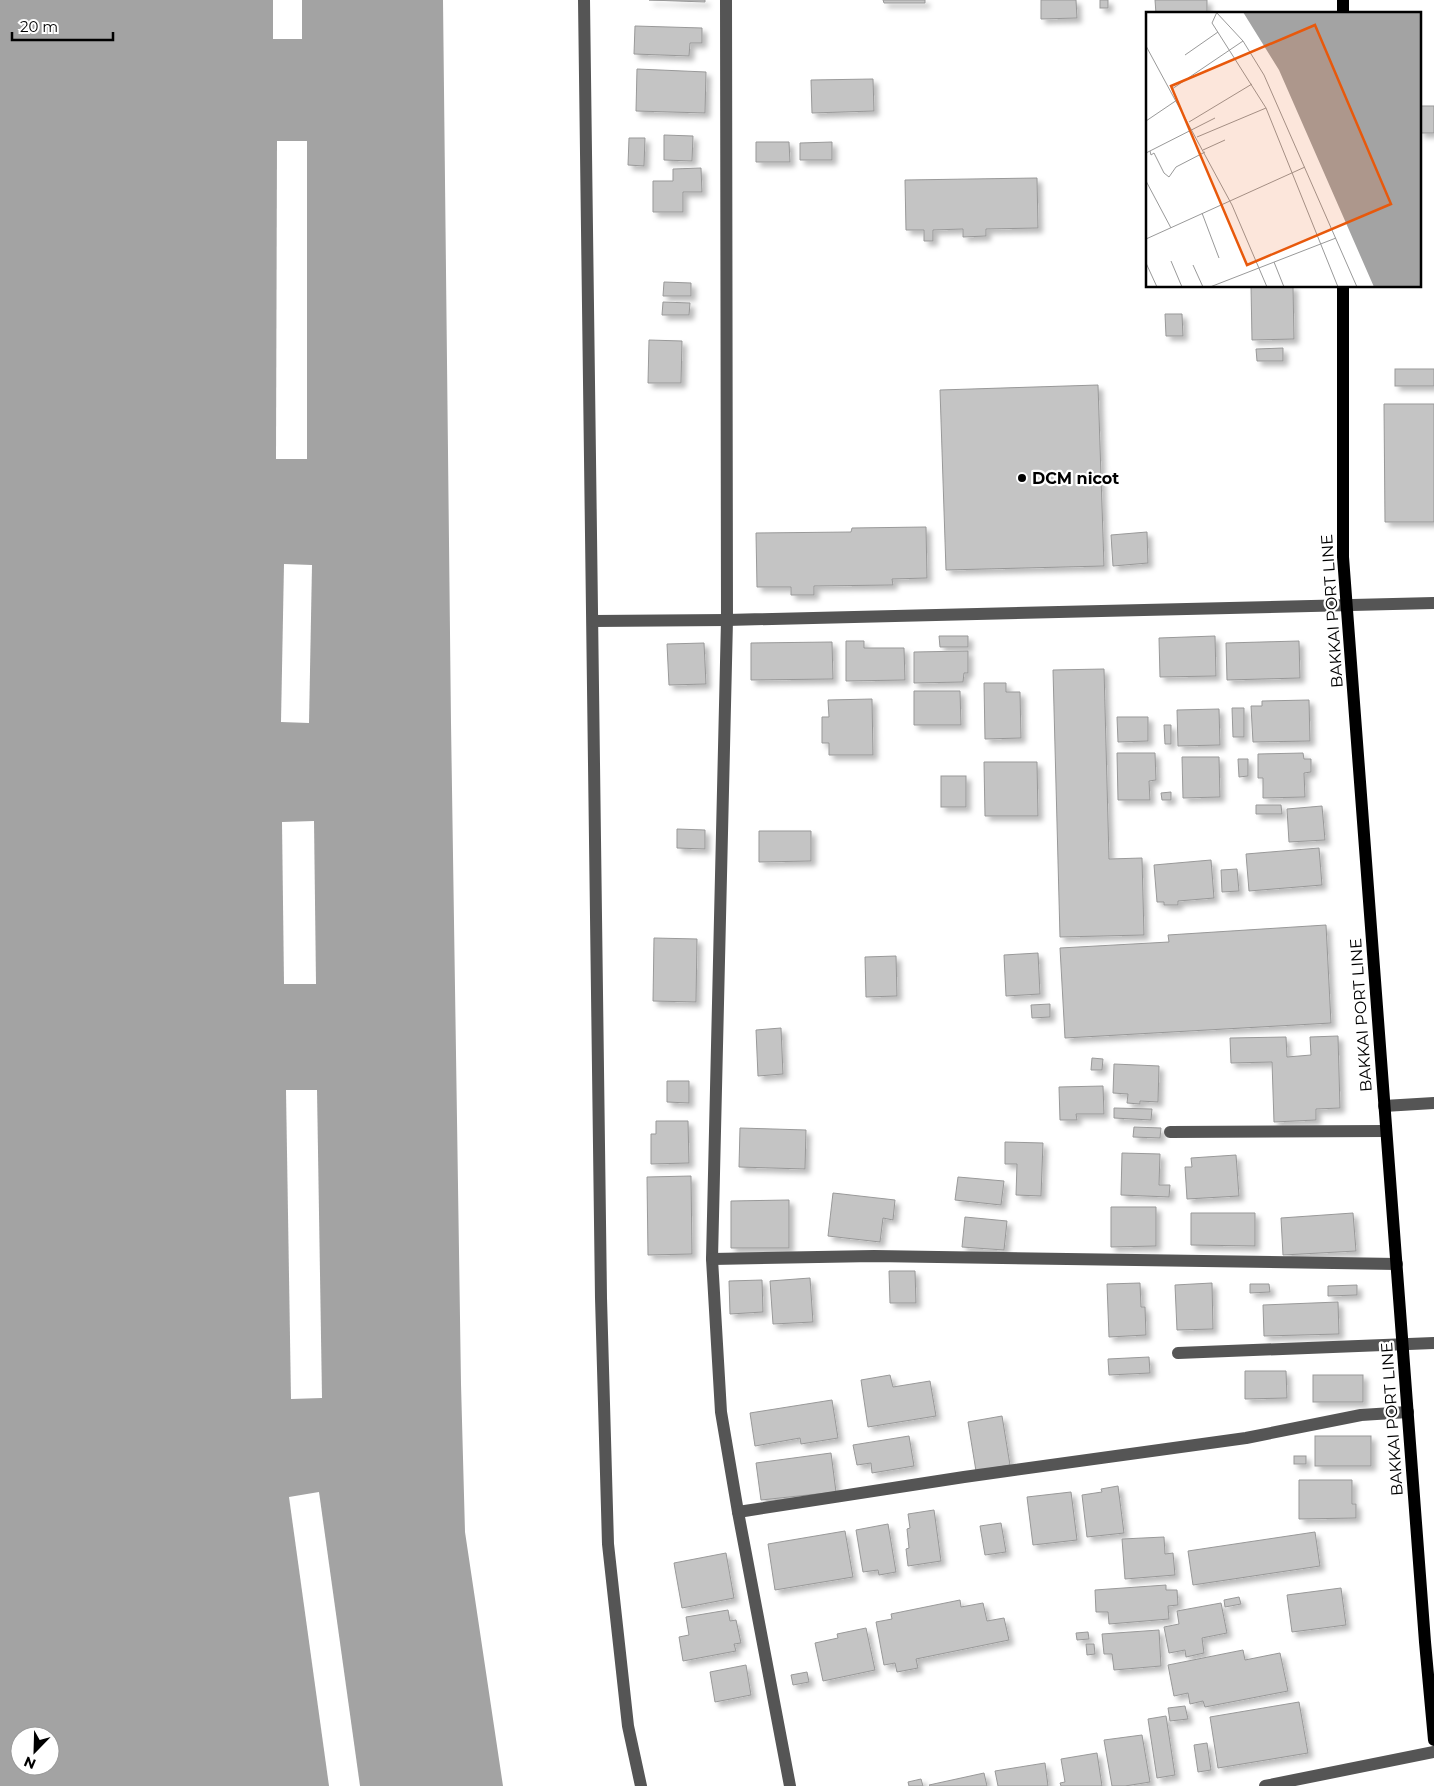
<svg xmlns="http://www.w3.org/2000/svg" width="1434" height="1786" viewBox="0 0 1434 1786" font-family="Montserrat,sans-serif">
<defs>
<filter id="shadow"><feDropShadow dx="4.5" dy="4.5" stdDeviation="2.5" flood-color="#0004"/></filter>
</defs>
<rect width="100%" height="100%" fill="#fff"/>
<path fill="#a3a3a3" fill-rule="evenodd" d="M0 0H443L451 723 461 1384 465 1532 503 1786H0ZM20 1736H50V1766H20Z"/>
<g fill="#fff">
<rect x="273" y="0" width="29" height="39"/>
<path d="M277 141H307V459H276Z"/>
<path d="M284 564 312 565 309 723 281 722Z"/>
<path d="M314 821 316 984H284L282 822Z"/>
<path d="M286 1090H317L322 1398 291 1399Z"/>
<path d="M319 1492 360 1786H329L289 1497Z"/>
</g>
<g fill="#c4c4c4" stroke="#999" filter="url(#shadow)">
<path d="M649 0H705V2Z"/>
<path d="M883 0H925V3H884Z"/>
<path d="M1041 0H1076L1077 18 1041 19Z"/>
<rect x="1100" y="0" width="8" height="8"/>
<path d="M1155 0H1207V14H1156Z"/>
<path d="M635 26 702 28V43H690L689 56 634 54Z"/>
<path d="M637 69 706 72 705 113 636 111Z"/>
<path d="M873 79 874 111 812 113 811 80Z"/>
<rect x="1420" y="106" width="14" height="27"/>
<path d="M664 135 693 136 692 161 664 160Z"/>
<path d="M629 138H645L644 166 628 165Z"/>
<path d="M756 142H789L790 162H756Z"/>
<path d="M832 142V160H800V143Z"/>
<path d="M701 168 702 192H683V212H653V181H673V169Z"/>
<path d="M1037 178 1038 228 986 229V236L963 237V229L933 230V241H924V230H906L905 180Z"/>
<path d="M664 282 691 283V296H663Z"/>
<path d="M1251 286H1293L1294 339 1252 340Z"/>
<path d="M663 302 690 303 689 315H662Z"/>
<path d="M1165 314H1182L1183 336H1166Z"/>
<path d="M649 340 682 341 681 383H648Z"/>
<path d="M1283 348V361H1257L1256 349Z"/>
<rect x="1395" y="369" width="39" height="17"/>
<path d="M1098 385 1104 566 946 570 940 390Z"/>
<path d="M1384 404H1434V522H1385Z"/>
<path d="M926 527 927 578 892 579 893 585 814 586V595H791V587H757L756 533 851 532 852 528Z"/>
<path d="M1147 532 1148 563 1113 566 1111 535Z"/>
<path d="M939 636H968V647H940Z"/>
<path d="M1215 636 1216 676 1160 677 1159 638Z"/>
<path d="M846 641H864V648H904L905 680 846 681Z"/>
<path d="M1299 641 1300 678 1227 680 1226 643Z"/>
<path d="M832 642 833 679 751 680V643Z"/>
<path d="M704 643 706 684 669 685 667 644Z"/>
<path d="M968 651V673H964L963 682 914 683V652Z"/>
<path d="M1104 669 1109 859 1142 858 1144 935 1060 937 1053 670Z"/>
<path d="M984 683H1006V692H1020L1021 738 985 739Z"/>
<path d="M914 691H960L961 725H914Z"/>
<path d="M872 699 873 755H829V743H822V717H829L828 700Z"/>
<path d="M1309 700 1310 741 1253 742 1251 706H1262V701Z"/>
<path d="M1232 708H1244V737H1233Z"/>
<path d="M1219 709 1220 745 1178 746 1177 710Z"/>
<path d="M1117 717H1148V741L1118 742Z"/>
<path d="M1164 725H1171V744H1165Z"/>
<path d="M1117 753H1155L1156 780 1149 781 1150 800H1118Z"/>
<path d="M1303 753 1304 759H1311V772L1304 773 1305 797 1263 798V778H1258V754Z"/>
<path d="M1182 757H1219L1220 797 1183 798Z"/>
<path d="M1238 759H1248V776L1239 777Z"/>
<path d="M984 762H1037L1038 816H985Z"/>
<rect x="941" y="776" width="25" height="31"/>
<path d="M1171 792V800H1162L1161 793Z"/>
<path d="M1256 805H1281L1282 814H1256Z"/>
<path d="M1322 806 1325 840 1289 842 1287 809Z"/>
<path d="M677 829 705 830V849L677 848Z"/>
<path d="M759 831H811V861L759 862Z"/>
<path d="M1319 848 1322 885 1249 891 1246 854Z"/>
<path d="M1211 860 1214 898 1178 901V905H1164V902H1157L1154 865Z"/>
<path d="M1237 869 1239 891 1222 892 1221 870Z"/>
<path d="M1326 925 1331 1023 1065 1038 1060 948 1169 942 1168 935Z"/>
<path d="M654 938 697 939 696 1002 653 1001Z"/>
<path d="M1038 953 1040 994 1006 996 1004 955Z"/>
<path d="M896 956 897 996 866 997 865 957Z"/>
<path d="M1050 1004V1017L1032 1018 1031 1005Z"/>
<path d="M781 1028 783 1074 758 1076 756 1030Z"/>
<path d="M1338 1036 1340 1108 1316 1109V1120L1274 1122 1272 1062 1231 1063 1230 1038 1286 1037 1287 1057 1311 1055 1310 1037Z"/>
<path d="M1092 1058 1103 1059 1102 1070H1091Z"/>
<path d="M1114 1064 1159 1066 1158 1102 1140 1101V1104L1127 1103 1128 1094 1113 1093Z"/>
<path d="M667 1081H689V1103L667 1102Z"/>
<path d="M1103 1086 1104 1114H1076L1077 1120H1060L1059 1087Z"/>
<path d="M1114 1108 1152 1109 1151 1120 1114 1118Z"/>
<path d="M656 1121H688L689 1163 651 1164V1134H656Z"/>
<path d="M1134 1127 1161 1128 1160 1138 1133 1137Z"/>
<path d="M740 1128 806 1130 805 1169 739 1167Z"/>
<path d="M1005 1142 1043 1143 1041 1196 1016 1195 1017 1164H1005Z"/>
<path d="M1122 1153 1160 1154 1159 1185H1170L1169 1197 1121 1195Z"/>
<path d="M1236 1155 1239 1196 1187 1199 1185 1167H1192L1191 1158Z"/>
<path d="M691 1176 692 1254 648 1255 647 1177Z"/>
<path d="M958 1177 1004 1181 1001 1205 955 1200Z"/>
<path d="M833 1193 895 1200 893 1220 883 1218 880 1242 828 1236Z"/>
<path d="M789 1200V1248H731V1201Z"/>
<path d="M1111 1207H1156V1246L1111 1247Z"/>
<path d="M1191 1213H1255V1246L1191 1245Z"/>
<path d="M1353 1213 1356 1251 1283 1255 1281 1218Z"/>
<path d="M965 1217 1007 1221 1004 1250 962 1247Z"/>
<path d="M889 1271H915L916 1303H890Z"/>
<path d="M810 1278 813 1322 773 1324 770 1281Z"/>
<path d="M762 1280 763 1312 730 1314 729 1281Z"/>
<path d="M1140 1283 1141 1307H1145L1146 1335 1109 1337 1107 1284Z"/>
<path d="M1212 1283 1213 1329 1177 1330 1175 1285Z"/>
<path d="M1250 1284H1269L1270 1292 1250 1293Z"/>
<path d="M1357 1285V1295L1328 1296V1286Z"/>
<path d="M1338 1302 1339 1334 1264 1336 1263 1305Z"/>
<path d="M1149 1357 1150 1373 1109 1375 1108 1359Z"/>
<path d="M1245 1371H1286L1287 1398 1245 1399Z"/>
<path d="M890 1375 893 1387 930 1381 936 1416 868 1427 861 1380Z"/>
<rect x="1313" y="1375" width="50" height="27"/>
<path d="M832 1400 838 1438 801 1444 800 1438 755 1446 750 1413Z"/>
<path d="M1002 1416 1010 1465 976 1471 968 1422Z"/>
<path d="M909 1436 914 1466 872 1473 871 1463 857 1465 853 1445Z"/>
<rect x="1315" y="1436" width="56" height="30"/>
<path d="M831 1453 836 1492 761 1500 756 1463Z"/>
<rect x="1294" y="1456" width="12" height="8"/>
<path d="M1299 1480H1352V1504H1356V1518L1299 1519Z"/>
<path d="M1118 1486 1124 1533 1087 1537 1082 1495 1102 1492 1101 1489Z"/>
<path d="M1071 1492 1077 1540 1033 1545 1027 1497Z"/>
<path d="M934 1510 941 1561 908 1566 906 1549 909 1548 907 1529 910 1528 908 1514Z"/>
<path d="M1001 1523 1006 1552 985 1555 980 1526Z"/>
<path d="M888 1524 896 1572 879 1575 878 1570 863 1572 856 1530Z"/>
<path d="M845 1531 853 1577 775 1590 768 1544Z"/>
<path d="M1315 1532 1320 1566 1193 1585 1188 1551Z"/>
<path d="M1164 1537 1165 1554 1173 1553 1175 1575 1125 1579 1122 1539Z"/>
<path d="M726 1553 734 1598 682 1608 674 1563Z"/>
<path d="M1166 1585V1590H1177L1178 1605 1168 1606 1169 1619 1109 1624 1108 1612H1096L1095 1590Z"/>
<path d="M1341 1588 1346 1625 1292 1632 1287 1595Z"/>
<path d="M1239 1597 1241 1604 1225 1607 1224 1600Z"/>
<path d="M960 1600 961 1607 983 1603 987 1621 1004 1618 1009 1640 916 1659 918 1668 897 1672 895 1663 884 1665 876 1622 892 1619 891 1614Z"/>
<path d="M1221 1603 1227 1633 1202 1638 1204 1653 1186 1657 1185 1650 1169 1653 1164 1627 1179 1624 1177 1611Z"/>
<path d="M728 1610 730 1621 736 1620 741 1643 734 1644 736 1651 683 1661 679 1637 689 1635 686 1617Z"/>
<path d="M866 1628 875 1670 823 1681 815 1643 838 1638 837 1634Z"/>
<path d="M1159 1630 1161 1666 1114 1670 1112 1654H1104L1102 1634Z"/>
<path d="M1088 1632 1089 1639 1077 1640 1076 1633Z"/>
<path d="M1086 1644H1094L1095 1654 1087 1655Z"/>
<path d="M1243 1650 1245 1660 1280 1653 1288 1691 1205 1707 1203 1701 1190 1704 1188 1693 1174 1696 1168 1665Z"/>
<path d="M746 1665 751 1695 715 1702 710 1672Z"/>
<path d="M807 1672 809 1682 793 1685 791 1675Z"/>
<path d="M1299 1702 1308 1753 1218 1768 1210 1717Z"/>
<path d="M1185 1706 1188 1719 1170 1721 1168 1708Z"/>
<path d="M1166 1716 1175 1775 1157 1778 1148 1719Z"/>
<path d="M1142 1735 1150 1782 1125 1786H1112L1104 1740Z"/>
<path d="M1207 1743 1211 1770 1198 1772 1194 1745Z"/>
<path d="M1097 1753 1102 1786H1061L1060 1783 1065 1782 1061 1759Z"/>
<path d="M1045 1763 1048 1786H998L995 1771Z"/>
<path d="M984 1773 987 1786H930L929 1785Z"/>
<path d="M921 1779 923 1786H909L908 1782Z"/>
</g>
<g fill="none" stroke-linecap="round" stroke-linejoin="round">
<g stroke="#555" stroke-width="12">
<path d="M584 0 601 1298 608 1544 628 1726 641 1786"/>
<path d="M726 0 727 620 712 1259 721 1412 738 1512 790 1786"/>
<path d="M593 621 727 620 1434 603"/>
<path d="M1384 1106 1434 1103"/>
<path d="M1170 1132 1386 1131"/>
<path d="M712 1259 874 1256 1397 1264"/>
<path d="M1178 1353 1434 1343"/>
<path d="M738 1512 964 1477 1246 1438 1361 1415 1408 1412"/>
<path d="M1265 1786 1434 1752"/>
</g>
<g stroke="#000" stroke-width="12">
<path d="M1343 14V0"/>
<path d="M1343 286V557L1425 1642 1434 1740"/>
</g>
</g>
<circle fill="#000" stroke="#fff" stroke-width="2" cx="1022" cy="478" r="5"/>
<g text-anchor="middle" dominant-baseline="central" stroke-width="4.5" stroke-linejoin="round" paint-order="stroke">
<g font-size="16" font-weight="bold" fill="#000" stroke="#fff" text-anchor="start">
<text x="1032" y="478">DCM nicot</text>
</g>
<g font-size="16" fill="#000" stroke="#fff">
<text transform="translate(1332 611) rotate(-94)">BAKKAI PORT LINE</text>
<text transform="translate(1361 1015) rotate(-94)">BAKKAI PORT LINE</text>
<text transform="translate(1392 1419) rotate(-94)">BAKKAI PORT LINE</text>
</g>
</g>
<g transform="translate(1146 12)">
<rect width="275" height="275" fill="#fff"/>
<path d="M97 0H275V275H228L133 58Z" fill="#a3a3a3"/>
<path fill="none" stroke="#999" stroke-width="1" d="M70 0 97 29 118 63 211 275M71 0 66 11 120 96 192 275M0 34 86 193 121 275M39 43 72 20M26 77 97 29M0 109 31 88M43 110 106 72M51 125 120 96M57 138 79 128M4 139 5 143 8 141 18 161 23 165 30 155 59 140M0 141 69 106M0 169 25 216M56 201 73 246M0 227 159 155M25 249 36 275M128 250 138 275M0 251 11 275M47 253 57 275M64 275 190 226"/>
<path fill="#e8590c" fill-opacity="0.15" stroke="#e8590c" stroke-width="2.5" d="M169 13 245 192 101 253 25 74Z"/>
<rect width="275" height="275" fill="none" stroke="#000" stroke-width="2.5"/>
</g>
<g transform="translate(35 1751) rotate(203)"><circle r="24" fill="#ffffff" stroke="#999999"/>
<path d="M0-4L9 19L0 12L-9 19Z" fill="#000000"/>
<text y="-8" font-size="14" font-weight="bold" text-anchor="middle" fill="#000000">N</text>
</g>
<path d="M12 32v8h101v-8" fill="none" stroke="#000000" stroke-width="2.5"/>
<text x="20" y="32" font-size="15" fill="#000000" stroke="#ffffff" stroke-width="4" paint-order="stroke">20 m</text>
</svg>
